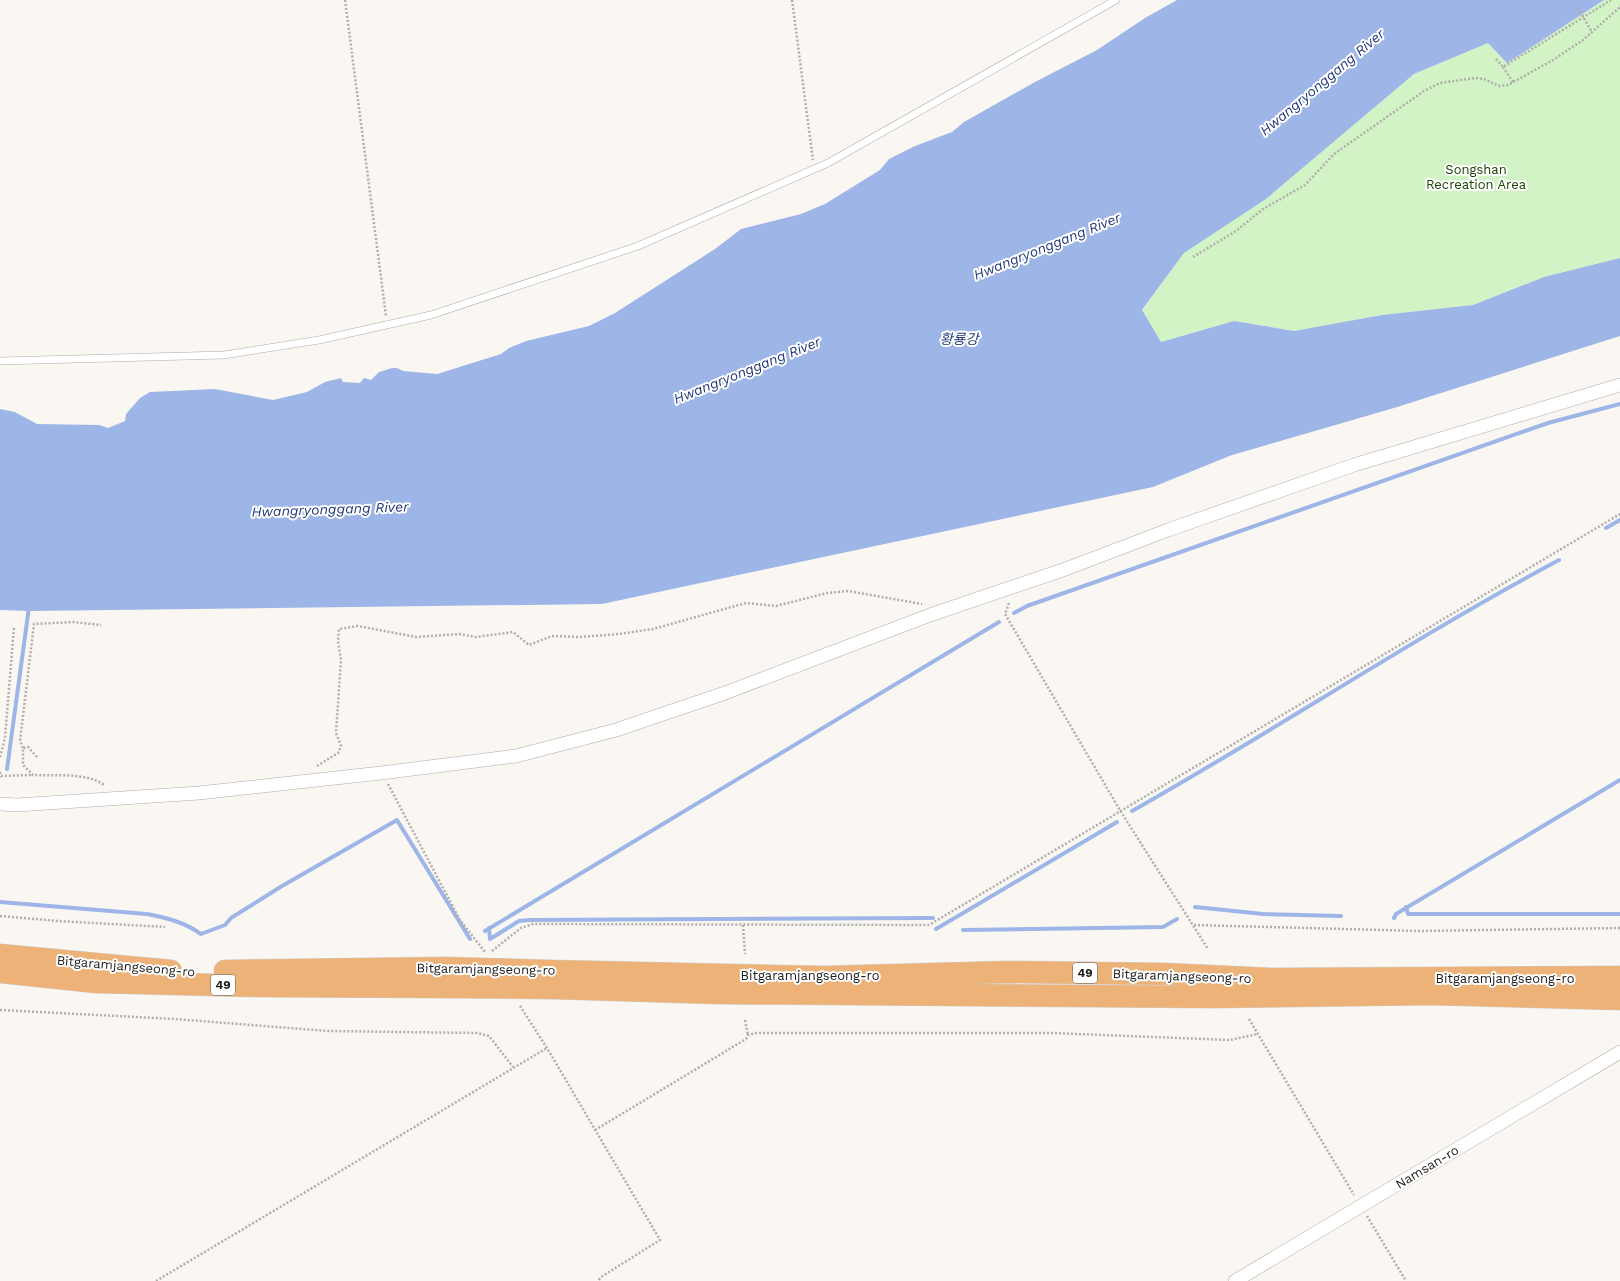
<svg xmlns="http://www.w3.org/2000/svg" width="1620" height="1281" viewBox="0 0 1620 1281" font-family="'Work Sans','Noto Sans KR',sans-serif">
<rect width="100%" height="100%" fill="#faf7f3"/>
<path fill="#d2f3c6" d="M1604 0H1620V258L1544 277 1473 305 1382 315 1294 331 1234 321 1161 342 1142 311 1184 253 1266 199 1414 74 1488 43 1507 63Z"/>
<path fill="#9db5e7" d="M1177 0H1604L1507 63 1488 43 1414 74 1266 199 1184 253 1142 310 1161 342 1234 321 1294 331 1382 315 1473 305 1544 277 1620 258V336L1394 408 1232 455 1153 487 602 604 29 611 0 610V409L15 412 37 424 99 425 108 428 125 421 126 414 140 398 150 392 215 389 273 400 307 392 325 382 341 378 343 382 360 383 364 378 371 380 379 372 392 368H397L403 371 437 374 501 354 509 348 526 341 589 326 615 313 715 249 741 229 801 214 825 204 880 170 889 159 915 146 952 132 964 122 1035 82 1097 50 1145 18Z"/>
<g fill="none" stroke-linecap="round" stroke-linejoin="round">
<g stroke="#9db5e7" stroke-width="4">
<path d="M1606 528 1620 520"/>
<path d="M1014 613 1027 606 1548 423 1620 404"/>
<path d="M7 769 29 607"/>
<path d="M1132 811C1276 730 1413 638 1559 560"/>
<path d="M0 902 147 914C167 918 184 922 201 934L225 925 231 918 282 886 397 820 470 939"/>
<path d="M1195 907 1263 914 1341 916"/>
<path d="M1406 907 1408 914H1620"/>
<path d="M1394 918 1396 914 1620 780"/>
<path d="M489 928 490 939 519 921 530 920 933 918"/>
<path d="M936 929 1117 822"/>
<path d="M963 930 1163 927 1177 919"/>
<path d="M485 931 999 622"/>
</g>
<defs>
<path id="service" d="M0 361 224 355 319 340 431 315 638 246 828 163 1116 0"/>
<g id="minor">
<path d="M0 804 17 805 199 793 381 773 516 756 616 730 725 693 930 615 1063 570 1168 530 1354 465 1620 385"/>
<path d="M1235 1281 1620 1052"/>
</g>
<g id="trunk">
<path d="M0 955 171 971"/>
<path d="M225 971 444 968"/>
<path d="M550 971 824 977 1008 972 1165 974 1271 979 1620 977"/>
<path d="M0 972 96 982 256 986 447 987"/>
<path d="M552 988 717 993 1214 997 1431 994 1620 999"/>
</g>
</defs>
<use href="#service" stroke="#aeaba7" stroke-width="8"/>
<use href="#minor" stroke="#aeaba7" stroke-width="14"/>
<use href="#trunk" stroke="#d2d2d2" stroke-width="23"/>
<g stroke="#b0aeab" stroke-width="2.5" stroke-dasharray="2 2" stroke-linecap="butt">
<path d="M345 0 386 316"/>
<path d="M792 0 813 160"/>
<path d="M1578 8 1592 32"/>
<path d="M1496 59 1503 67 1611 0"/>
<path d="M1503 67 1513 82"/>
<path d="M1193 257 1236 231 1263 209 1305 185 1334 154 1424 91 1440 83 1475 78 1484 79 1499 86 1508 85 1553 60 1583 40 1620 7"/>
<path d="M1009 603 1005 614 1121 812 1208 949"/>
<path d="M23 748 20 741 34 624 73 622 101 625"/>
<path d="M0 757 5 738 14 627"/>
<path d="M37 757 28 747 23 748V765L33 775C54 776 86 772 104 785"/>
<path d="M317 766 338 753 341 746 336 733 341 660 338 641 339 629 358 626 416 637 459 634 476 637 513 632 529 645 552 636 579 637 619 634 653 629 746 603 776 606 827 593 848 591 922 604"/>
<path d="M0 772 1 776 32 775"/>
<path d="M388 784 460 920 485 952"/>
<path d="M0 916 58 921 165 927"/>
<path d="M743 925 745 954"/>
<path d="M1194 925 1419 931 1620 928"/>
<path d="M492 951 521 928 533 924 929 925 1620 514"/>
<path d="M520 1006 547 1048 660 1240 601 1277 598 1281"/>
<path d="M0 1010 175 1019 328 1031 477 1033 489 1036 513 1067"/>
<path d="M1249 1019 1354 1195"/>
<path d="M745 1020 748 1035"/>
<path d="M595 1130 746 1039 748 1035 756 1033H1052L1230 1040 1258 1034"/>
<path d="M1367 1216 1406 1281"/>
<path d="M156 1281 547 1048"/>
</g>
<use href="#service" stroke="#fff" stroke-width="7"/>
<use href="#minor" stroke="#fff" stroke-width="13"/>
<use href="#trunk" stroke="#ecb278" stroke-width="22"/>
<defs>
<g id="trunk-bridge">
<path d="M444 968 550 971"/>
<path d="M447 987 552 988"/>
</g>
</defs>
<use href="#trunk-bridge" stroke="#d2d2d2" stroke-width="23" stroke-linecap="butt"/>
<use href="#trunk-bridge" stroke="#ecb278" stroke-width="22"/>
</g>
<g text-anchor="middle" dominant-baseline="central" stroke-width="4" stroke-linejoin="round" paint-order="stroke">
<g fill="#fff" stroke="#626160" stroke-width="1">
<rect x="1073" y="963" width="24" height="20" rx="3"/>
<rect x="211" y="975" width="24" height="20" rx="3"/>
</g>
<g font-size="12" font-weight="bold" fill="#1e1d1c">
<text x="1085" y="973">49</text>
<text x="223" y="985">49</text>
</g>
<g font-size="13" fill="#184400" stroke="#fff">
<text x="1476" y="169">Songshan<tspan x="1476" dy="15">Recreation Area</tspan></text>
</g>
<g font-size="13" fill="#1e1d1c" stroke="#fff">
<text transform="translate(126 966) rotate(5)">Bitgaramjangseong-ro</text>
<text transform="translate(486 969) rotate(1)">Bitgaramjangseong-ro</text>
<text x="810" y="975">Bitgaramjangseong-ro</text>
<text transform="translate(1182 976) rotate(2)">Bitgaramjangseong-ro</text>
<text x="1505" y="978">Bitgaramjangseong-ro</text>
<text transform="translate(1427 1167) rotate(-31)">Namsan-ro</text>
</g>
<g font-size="14" font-style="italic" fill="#203874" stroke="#fff">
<text transform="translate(1322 82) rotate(-40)">Hwangryonggang River</text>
<text transform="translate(1047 246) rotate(-22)">Hwangryonggang River</text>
<text x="959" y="339">황룡강</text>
<text transform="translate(747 370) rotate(-22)">Hwangryonggang River</text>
<text transform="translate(330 509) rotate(-2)">Hwangryonggang River</text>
</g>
</g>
</svg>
